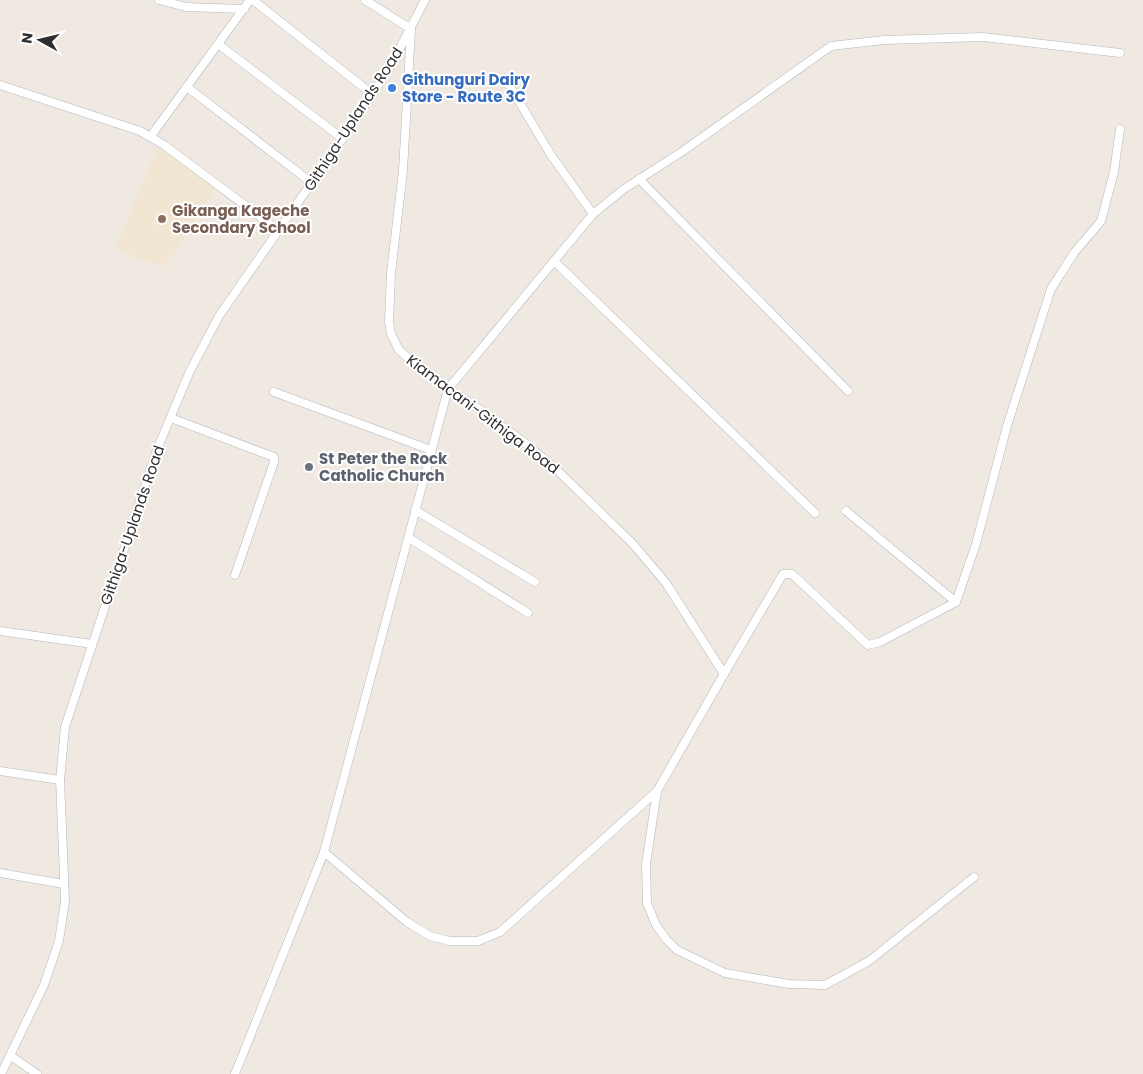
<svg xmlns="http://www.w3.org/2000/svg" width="1143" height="1074" viewBox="0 0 1143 1074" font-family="Poppins,sans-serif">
<rect width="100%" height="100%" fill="#efe9e1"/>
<path fill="#f0e6d1" d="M159 144 216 187 177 251 163 267 115 250Z"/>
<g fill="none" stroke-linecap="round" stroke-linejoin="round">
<defs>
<g id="minor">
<path d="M159 0 186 7 244 9"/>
<path d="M253 0 372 94"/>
<path d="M365 0 411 29"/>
<path d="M411 29 403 171 391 273 389 322 391 334 399 350 409 359 448 389 471 403 529 446 557 470 633 544 666 583 724 674 657 791 646 864 647 903 656 925 666 939 677 950 725 973 789 984 825 985 869 961 974 877"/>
<path d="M218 44 343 139"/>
<path d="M505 78 551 155 593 214"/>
<path d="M0 85 140 131 164 145 278 230"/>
<path d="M187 87 312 183"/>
<path d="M151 136 250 0"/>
<path d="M639 179 848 391"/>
<path d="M554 261 815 513"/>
<path d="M274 392 431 450"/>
<path d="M171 418 274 457V462L235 575"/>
<path d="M415 510 535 582"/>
<path d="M846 511 956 602"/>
<path d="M409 538 528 613"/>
<path d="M0 631 92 644"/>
<path d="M724 674 783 574H792L868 645 880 642 956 602 976 544 1007 426 1051 289 1074 253 1101 221 1114 172 1120 129"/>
<path d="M0 771 60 780"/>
<path d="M324 852 407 922 430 936 450 941H478L500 932 657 791"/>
<path d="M0 873 64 884"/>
<path d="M11 1056 37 1074"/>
<path d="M1 1074 44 985 59 941 65 901 60 780 65 727 158 447 190 371 219 316 358 116 389 69 425 0"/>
<path d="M235 1074 324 852 448 389 593 214 624 189 683 151 831 46 884 40 983 37 1120 53"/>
</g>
</defs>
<use href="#minor" stroke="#b4b7c1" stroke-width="9"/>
<use href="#minor" stroke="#fff" stroke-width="8"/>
</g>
<circle fill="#3f7fe0" stroke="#fff" stroke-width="2" cx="392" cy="88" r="5"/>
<circle fill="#8d6e63" stroke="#fff" stroke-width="2" cx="162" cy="219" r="5"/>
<circle fill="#6b7280" stroke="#fff" stroke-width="2" cx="309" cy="467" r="5"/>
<g text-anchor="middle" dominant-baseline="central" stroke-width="4" stroke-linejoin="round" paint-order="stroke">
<g font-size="15" font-weight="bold" fill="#366cbe" stroke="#fff" text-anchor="start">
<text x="402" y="79">Githunguri Dairy<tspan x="402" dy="17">Store - Route 3C</tspan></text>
</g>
<g font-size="15" fill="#2e2e2e" stroke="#fff">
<text transform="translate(353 119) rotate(-57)">Githiga-Uplands Road</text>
<text transform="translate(483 414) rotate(37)">Kiamacani-Githiga Road</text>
<text transform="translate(132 525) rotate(-71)">Githiga-Uplands Road</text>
</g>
<g font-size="15" font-weight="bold" fill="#785e54" stroke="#fff" text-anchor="start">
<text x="172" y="210">Gikanga Kageche<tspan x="172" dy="17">Secondary School</tspan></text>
</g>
<g font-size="15" font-weight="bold" fill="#5b616d" stroke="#fff" text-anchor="start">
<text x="319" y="458">St Peter the Rock<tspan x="319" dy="17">Catholic Church</tspan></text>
</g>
</g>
<g transform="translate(40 40) rotate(278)" stroke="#ffffff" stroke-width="4" paint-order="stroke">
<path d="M0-4L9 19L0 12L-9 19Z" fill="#2e2e2e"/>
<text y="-8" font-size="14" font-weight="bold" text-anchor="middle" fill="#2e2e2e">N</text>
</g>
</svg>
